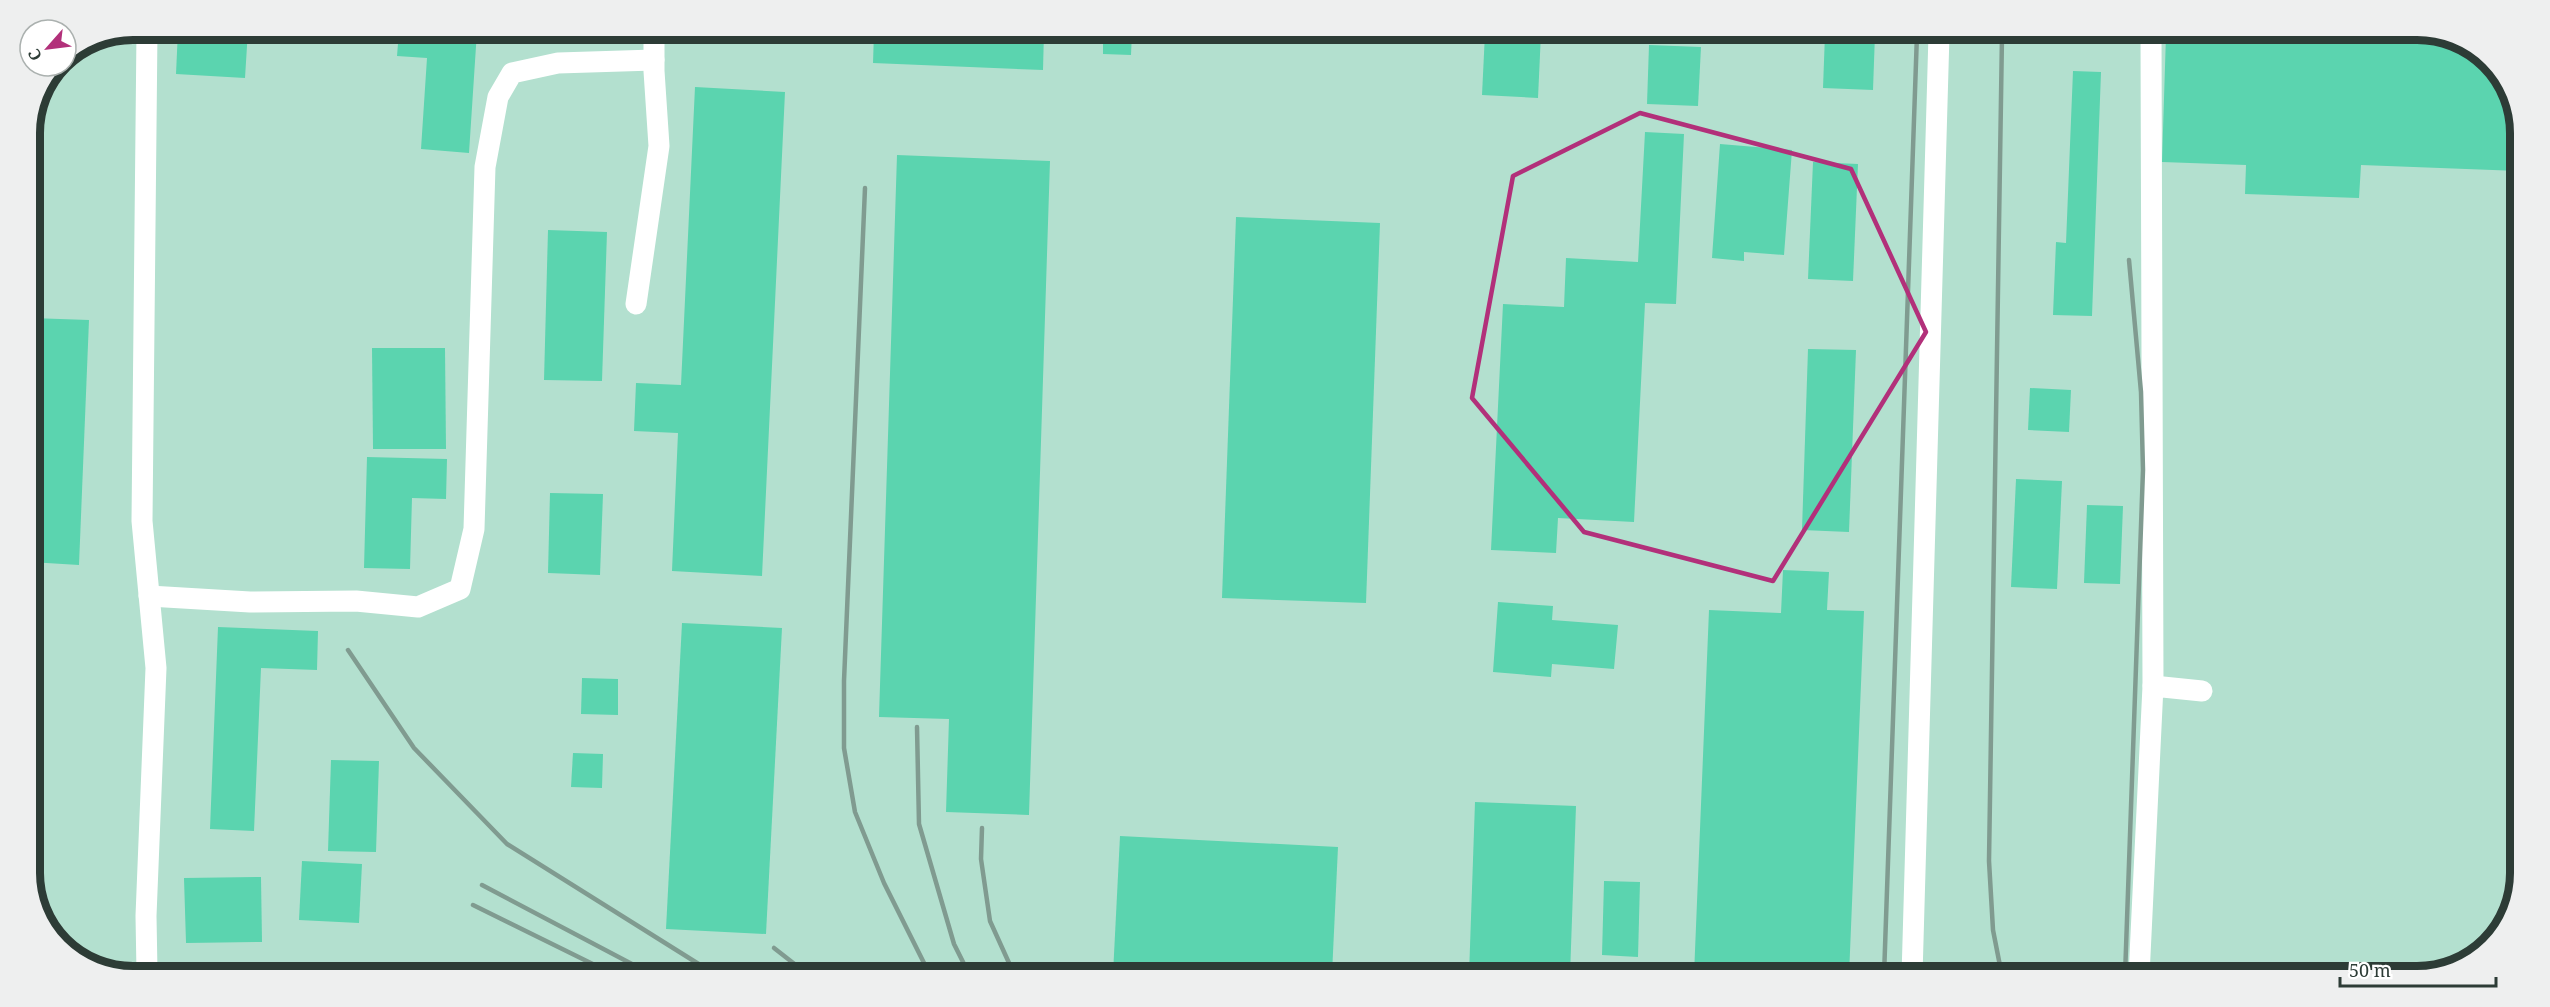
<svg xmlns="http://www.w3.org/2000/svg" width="2550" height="1007" viewBox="0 0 2550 1007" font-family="'Noto Serif',serif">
<rect width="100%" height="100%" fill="#c5eadc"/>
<path fill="#b3e0cf" d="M133 30 2450 36 2498 70 2520 126 2514 907 2479 956 2417 977 100 971 51 936 30 881V127L58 66H66V56L94 38Z"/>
<g fill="#5bd4af">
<path d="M178 30H248L245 78 176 74Z"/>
<path d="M399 31H477L469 153 421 149 427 58 397 56Z"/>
<path d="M749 31 805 32V36Z"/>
<path d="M874 32H1044L1043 70 873 63Z"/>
<path d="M1103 32H1132L1131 55 1103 54Z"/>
<path d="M1485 33H1541L1538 98 1482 95Z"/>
<path d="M1825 34H1875L1873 90 1823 88Z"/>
<path d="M2166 35 2450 36 2498 70 2520 126 2519 171 2361 165 2359 198 2245 194 2246 165 2162 162Z"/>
<path d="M1649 45 1701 47 1698 106 1647 104Z"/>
<path d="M2073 71 2101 72 2092 316 2053 315 2056 242 2066 243Z"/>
<path d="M695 87 785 92 762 576 672 571 678 433 634 431 636 383 681 385Z"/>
<path d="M1645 132 1684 134 1676 304 1645 303 1634 522 1558 518 1556 553 1491 550 1503 304 1564 307 1566 258 1638 262Z"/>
<path d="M1720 144 1792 150 1784 255 1744 252V261L1712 258Z"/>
<path d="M897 155 1050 161 1029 815 946 812 949 719 879 717Z"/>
<path d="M1813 162 1858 164 1853 281 1808 279Z"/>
<path d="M1236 217 1380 223 1366 603 1222 598Z"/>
<path d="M548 230 607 232 602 381 544 380Z"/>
<path d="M31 318 89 320 79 565 30 562Z"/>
<path d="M372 348H445L446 449H373Z"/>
<path d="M1808 349 1856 350 1849 532 1802 530Z"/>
<path d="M2030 388 2071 390 2069 432 2028 430Z"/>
<path d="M367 457 447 459 446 499 412 498 410 569 364 568Z"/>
<path d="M2016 479 2062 481 2057 589 2011 587Z"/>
<path d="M550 493 603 494 600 575 548 573Z"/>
<path d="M2087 505 2123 506 2120 584 2084 583Z"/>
<path d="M1783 570 1829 572 1827 610 1864 611 1849 976 1694 975 1709 610 1781 613Z"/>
<path d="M1498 602 1553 606 1552 620 1618 625 1614 669 1552 664 1551 677 1493 672Z"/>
<path d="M682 623 782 628 766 934 666 929Z"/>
<path d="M218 627 318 631 317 670 261 668 254 831 210 829Z"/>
<path d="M582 678 618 679V715L581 714Z"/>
<path d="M573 753 603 754 602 788 571 787Z"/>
<path d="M331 760 379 761 376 852 328 851Z"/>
<path d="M1475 802 1576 806 1570 975H1469Z"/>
<path d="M1120 836 1338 847 1332 974H1113Z"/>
<path d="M302 861 362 864 359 923 299 920Z"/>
<path d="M261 877 262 942 186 943 184 878Z"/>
<path d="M1604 881 1640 882 1638 957 1602 955Z"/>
</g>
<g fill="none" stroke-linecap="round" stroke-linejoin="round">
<g stroke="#fff" stroke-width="21">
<path d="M147 30 142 521 156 668 146 916 147 972"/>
<path d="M2151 35 2153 686"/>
<path d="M636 304 659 146 654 71V31"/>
<path d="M149 596 250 602 356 601 418 607 460 589 474 529 485 167 498 97 512 73 558 63 654 60"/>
<path d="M1912 976 1939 34"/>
<path d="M2139 976 2153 686 2202 691"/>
</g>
<g stroke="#809b90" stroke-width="4.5">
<path d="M865 188 844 681V748L855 812 884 883 929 973"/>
<path d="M348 650 414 748 507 844 713 973"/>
<path d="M917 727 919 824 954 944 969 974"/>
<path d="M982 828 981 859 990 921 1014 974"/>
<path d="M482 885 649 973"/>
<path d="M473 905 611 973"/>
<path d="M774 948 806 973"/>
<path d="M1884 976 1917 34"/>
<path d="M2002 976 1993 930 1989 861 2002 35"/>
<path d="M2125 976 2143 470 2141 392 2129 260"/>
</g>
</g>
<path fill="none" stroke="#b2307a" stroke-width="4.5" stroke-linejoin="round" d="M1640 113 1851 169 1926 332 1773 581 1584 532 1472 398 1513 176Z"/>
<path d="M0 0H2550V1007H0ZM133 40H2417A93 93 0 0 1 2510 133V873A93 93 0 0 1 2417 966H133A93 93 0 0 1 40 873V133A93 93 0 0 1 133 40Z" fill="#eeefef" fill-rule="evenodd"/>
<path fill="none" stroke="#2d3c36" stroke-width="8" d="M133 40H2417A93 93 0 0 1 2510 133V873A93 93 0 0 1 2417 966H133A93 93 0 0 1 40 873V133A93 93 0 0 1 133 40Z"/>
<g transform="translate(48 48) rotate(242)"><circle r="28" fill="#ffffff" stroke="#abb1af" stroke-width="1.5"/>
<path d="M0-4.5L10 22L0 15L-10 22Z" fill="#b2307a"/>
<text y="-9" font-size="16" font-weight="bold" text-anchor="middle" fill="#2d3c36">С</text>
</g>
<path d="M2340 977v9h156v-9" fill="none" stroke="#2d3c36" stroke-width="3"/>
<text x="2349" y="977" font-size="18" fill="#2d3c36" stroke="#ffffff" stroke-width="4.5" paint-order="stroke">50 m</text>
</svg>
